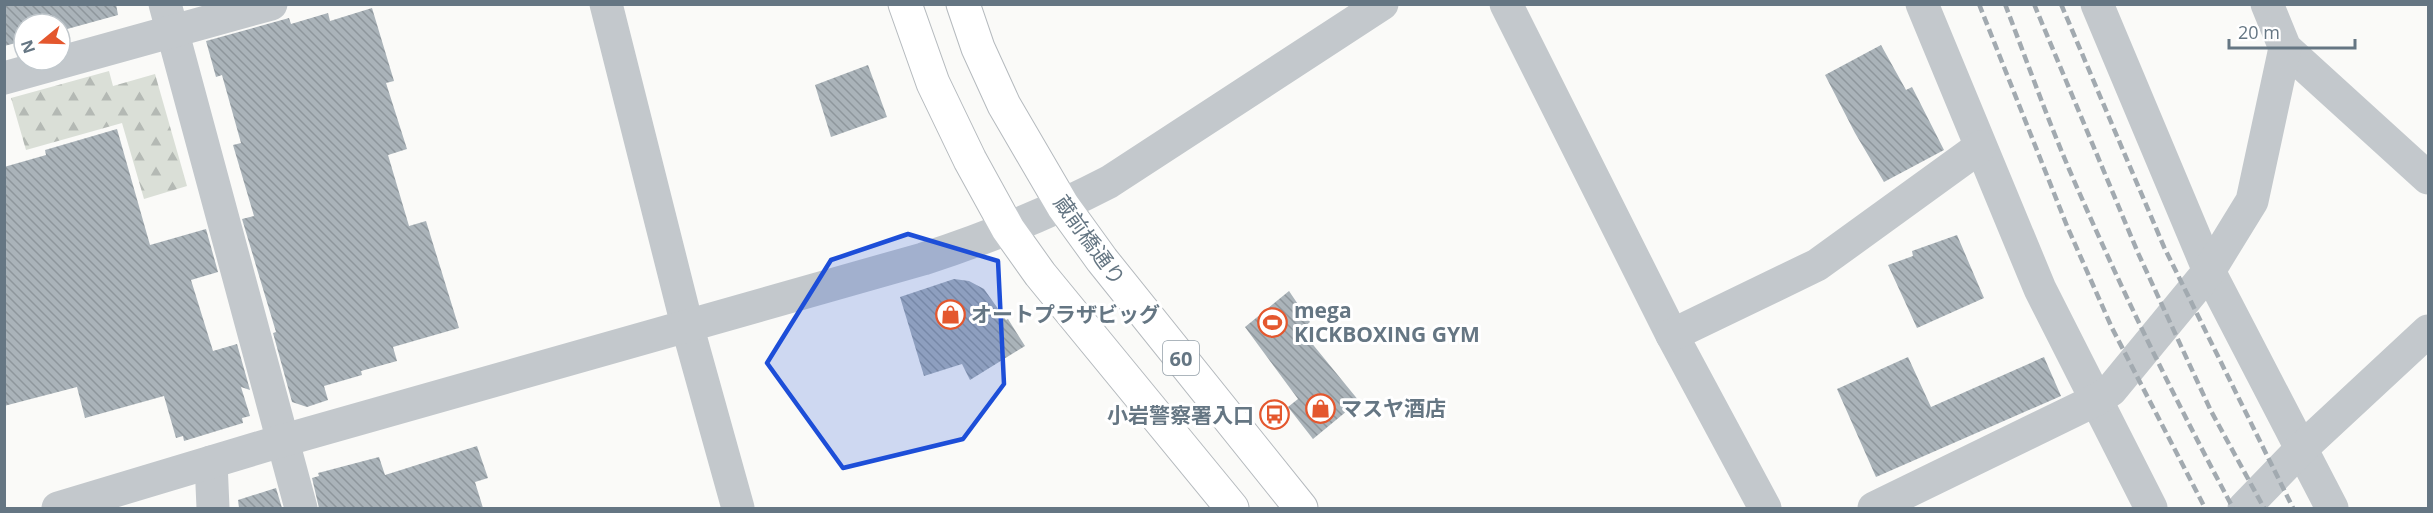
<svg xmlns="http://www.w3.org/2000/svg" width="2433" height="513" viewBox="0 0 2433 513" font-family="'Open Sans','Noto Sans JP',sans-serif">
<defs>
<pattern id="forest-firs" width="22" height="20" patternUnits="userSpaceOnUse" patternTransform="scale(1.5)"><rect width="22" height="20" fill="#dadfd7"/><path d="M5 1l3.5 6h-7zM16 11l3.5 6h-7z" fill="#b4b9b4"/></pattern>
<pattern id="building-back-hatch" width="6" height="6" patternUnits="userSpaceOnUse" patternTransform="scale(1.5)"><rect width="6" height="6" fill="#aab3b9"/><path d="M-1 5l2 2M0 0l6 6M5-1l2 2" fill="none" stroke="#8e969c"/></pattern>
</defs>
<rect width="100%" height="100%" fill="#fafaf8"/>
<path fill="url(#forest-firs)" d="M109 71 113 86 155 74 187 186 144 199 122 123 26 150 11 98Z"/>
<g fill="url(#building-back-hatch)">
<path d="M4 4H116L118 15 60 31V24H24V41L4 46Z"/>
<path d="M372 8 394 81 386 83 407 149 388 155 409 226 426 221 459 328 393 347 397 361 361 371 362 375 324 386 328 400 307 407 292 402 273 333 276 332 242 219 254 216 233 145 241 143 222 75 216 77 206 41 289 18 291 24 328 13 330 21Z"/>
<path d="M1881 45 1906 90 1912 87 1944 150 1884 182 1855 133 1825 75Z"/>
<path d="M868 65 887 117 831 137 815 85Z"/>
<path d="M117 129 150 245 206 229 218 272 191 280 213 351 237 344 250 390 241 387 250 416 242 418 243 423 184 441 183 436 176 438 164 396 85 418 77 387 4 406V167L46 155 45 150Z"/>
<path d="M1957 235 1984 298 1917 328 1888 265 1913 256 1912 251Z"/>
<path d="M954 279 969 281 984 289 1006 320 1008 319 1025 346 970 380 962 364 924 376 900 297Z"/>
<path d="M1289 291 1310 322 1301 330 1359 401 1313 439 1288 407 1298 399 1245 327Z"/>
<path d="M1908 357 1931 407 2044 357 2061 396 1876 477 1837 389Z"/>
<path d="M477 446 488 478 475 482 483 508H319L312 478 319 476 318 473 379 457 385 475Z"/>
<path d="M276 488 282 508H239L238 500Z"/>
</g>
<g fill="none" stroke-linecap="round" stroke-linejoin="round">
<defs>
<g id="major">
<path d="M905 4 933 83 970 160 1008 229 1040 274 1232 508"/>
<path d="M963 4 978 48 1004 105 1063 206 1102 260 1301 508"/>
</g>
</defs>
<use href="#major" stroke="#b5babe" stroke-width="35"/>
<g stroke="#c3c8cc" stroke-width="33">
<path d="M165 4 301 508"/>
<path d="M606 4 687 325 738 508"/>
<path d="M1506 4 1672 335 1765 508"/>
<path d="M1922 4 2040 289 2151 508"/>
<path d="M2097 4 2209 271 2332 508"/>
<path d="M2267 4 2285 48 2428 178"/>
<path d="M4 78 271 4"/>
<path d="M1672 335 1817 265 1980 147"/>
<path d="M211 462 213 508"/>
<path d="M58 508 281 441 923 259C988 238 1049 213 1109 182L1382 4"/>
<path d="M1874 508 2096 400 2111 390 2209 271 2252 201 2285 48"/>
<path d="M2244 508 2300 450 2428 331"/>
</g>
<use href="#major" stroke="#fff" stroke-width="33"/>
<g stroke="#a2aab0" stroke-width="4.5" stroke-dasharray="9 4.5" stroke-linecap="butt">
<path d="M1979 4 2067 226 2112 328 2205 508"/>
<path d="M2005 4C2026 59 2046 115 2069 169 2119 285 2174 398 2233 508"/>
<path d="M2034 4 2138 253 2211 411 2264 508"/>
<path d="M2061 4 2164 247 2293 508"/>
</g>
</g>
<path fill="#1d4ed8" fill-opacity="0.2" stroke="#1d4ed8" stroke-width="4.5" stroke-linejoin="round" d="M908 234 998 261 1004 384 963 439 843 468 767 363 831 260Z"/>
<defs>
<symbol id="shop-ring" viewBox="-11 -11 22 22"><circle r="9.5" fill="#fff" stroke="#e4572e" stroke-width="1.5"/><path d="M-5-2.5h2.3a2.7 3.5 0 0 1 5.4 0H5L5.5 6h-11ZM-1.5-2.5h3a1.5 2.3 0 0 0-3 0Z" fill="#e4572e"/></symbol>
<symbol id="stadium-ring" viewBox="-11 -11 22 22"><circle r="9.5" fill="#fff" stroke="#e4572e" stroke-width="1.5"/><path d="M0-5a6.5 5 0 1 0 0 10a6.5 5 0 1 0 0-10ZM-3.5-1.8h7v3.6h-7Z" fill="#e4572e"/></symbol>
<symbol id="bus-ring" viewBox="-11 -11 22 22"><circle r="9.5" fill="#fff" stroke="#e4572e" stroke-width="1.5"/><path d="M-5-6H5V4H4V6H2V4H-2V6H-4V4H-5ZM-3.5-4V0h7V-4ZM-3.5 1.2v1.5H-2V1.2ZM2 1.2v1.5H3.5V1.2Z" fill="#e4572e"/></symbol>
</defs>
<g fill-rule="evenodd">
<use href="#shop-ring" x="934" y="298" width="33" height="33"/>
<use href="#stadium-ring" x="1256" y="306" width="33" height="33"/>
<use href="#shop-ring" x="1304" y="392" width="33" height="33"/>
<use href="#bus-ring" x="1258" y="398" width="33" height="33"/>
</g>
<g text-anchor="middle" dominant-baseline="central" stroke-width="6" stroke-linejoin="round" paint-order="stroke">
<rect fill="#fff" stroke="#939fa8" stroke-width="1.5" x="1163" y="341" width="36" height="34" rx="4.5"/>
<g font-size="20" font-weight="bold" fill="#657683">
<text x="1181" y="358">60</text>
</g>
<g font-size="21" fill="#657683" stroke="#fff">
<text transform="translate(1090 240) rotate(54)">蔵前橋通り</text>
</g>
<g font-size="21" font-weight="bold" fill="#657683" stroke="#fff" text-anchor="start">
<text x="1294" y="310">mega<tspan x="1294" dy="24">KICKBOXING GYM</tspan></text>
<text x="971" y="314">オートプラザビッグ</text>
<text x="1341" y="408">マスヤ酒店</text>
<text x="1254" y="415" text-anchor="end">小岩警察署入口</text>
</g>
</g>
<rect width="2433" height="513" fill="none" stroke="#657683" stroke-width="12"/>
<g transform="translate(42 42) rotate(251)"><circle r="28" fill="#ffffff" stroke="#c1c8cd" stroke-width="1.5"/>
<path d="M0-4.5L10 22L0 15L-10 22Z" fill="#e4572e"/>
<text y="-9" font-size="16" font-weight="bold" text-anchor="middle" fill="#657683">N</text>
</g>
<path d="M2229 39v9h126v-9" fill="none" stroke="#657683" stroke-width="3"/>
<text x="2238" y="39" font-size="18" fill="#657683" stroke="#ffffff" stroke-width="4.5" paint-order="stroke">20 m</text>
</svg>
